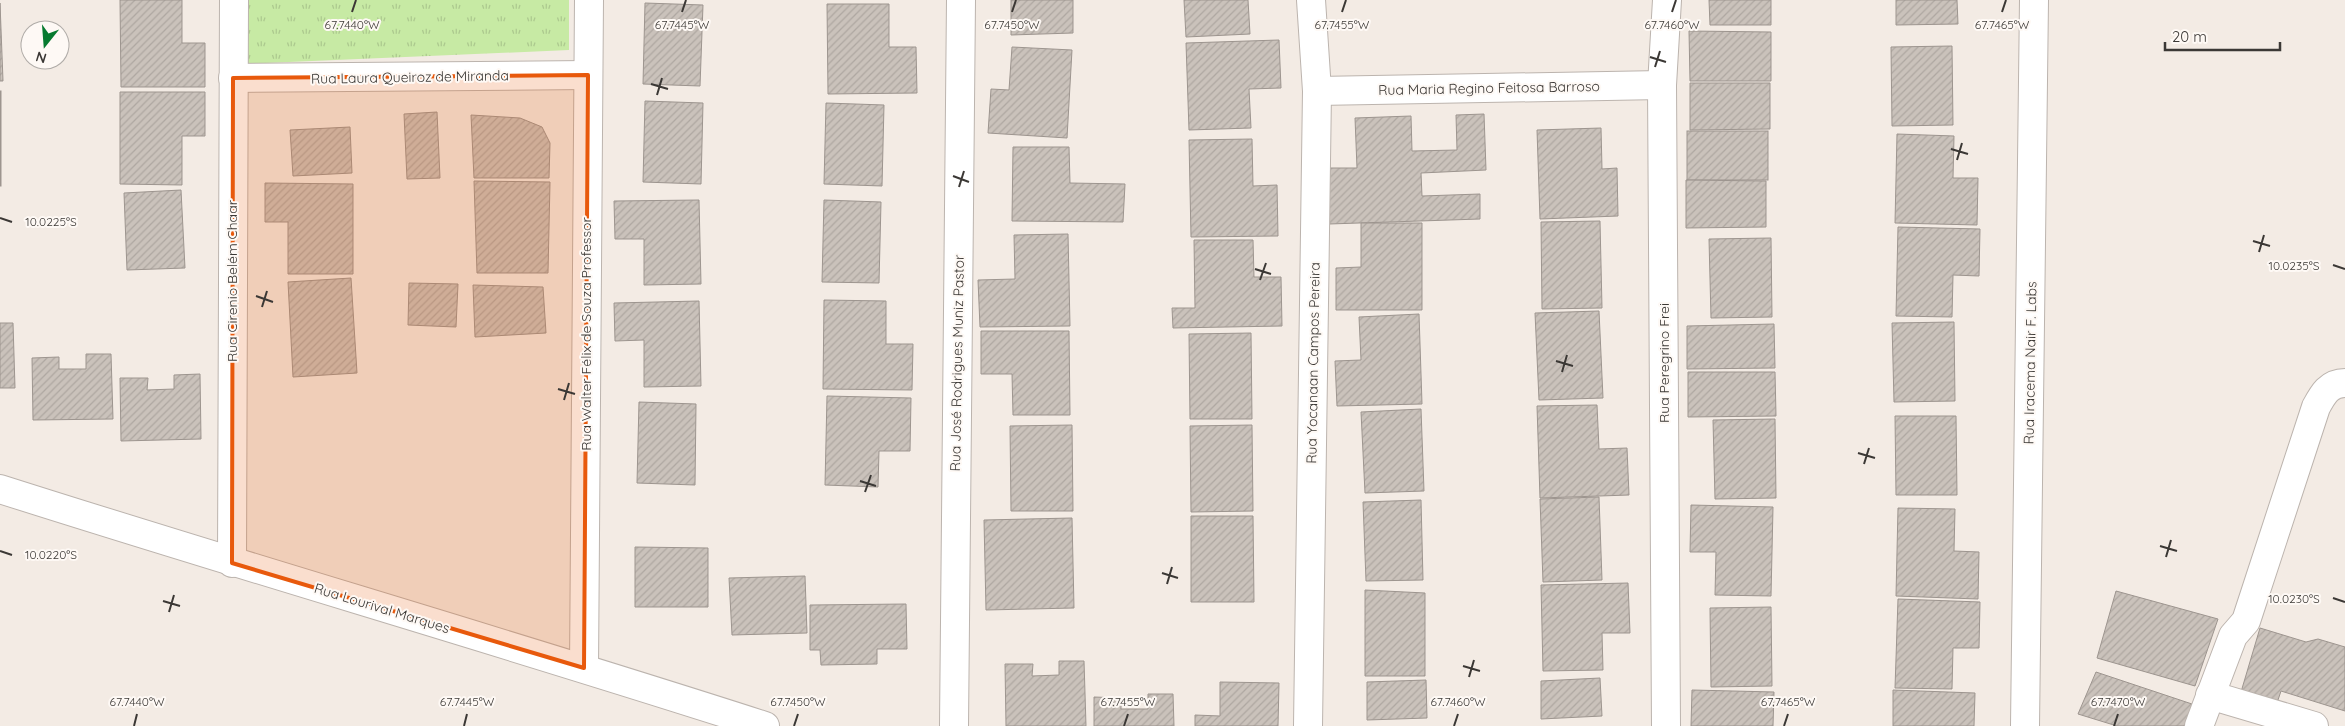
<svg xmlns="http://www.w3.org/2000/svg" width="2345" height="726" viewBox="0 0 2345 726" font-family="Quicksand,sans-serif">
<defs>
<pattern id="park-tufts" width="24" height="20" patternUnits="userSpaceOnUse" patternTransform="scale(1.25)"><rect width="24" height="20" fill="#c7eaa4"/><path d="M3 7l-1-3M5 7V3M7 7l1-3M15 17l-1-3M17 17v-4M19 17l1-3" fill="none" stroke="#acc98e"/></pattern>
<pattern id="building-hatch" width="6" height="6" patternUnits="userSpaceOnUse" patternTransform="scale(1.25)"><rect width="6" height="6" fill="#cac2bb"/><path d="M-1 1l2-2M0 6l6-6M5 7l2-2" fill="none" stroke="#aea7a1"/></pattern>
</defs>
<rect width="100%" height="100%" fill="#f3ebe4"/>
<path fill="url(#park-tufts)" d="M244 0H569V50L244 64Z"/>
<g fill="url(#building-hatch)" stroke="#9d958f">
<path d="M120 0H182V43H205V87H121Z"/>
<path d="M1011 0H1073V33L1011 35Z"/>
<path d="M1184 0H1248L1250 34 1186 37Z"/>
<path d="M1709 0H1771V25H1710Z"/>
<path d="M1896 0H1957L1958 24 1896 25Z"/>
<path d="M0 3 3 81H0Z"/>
<path d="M645 3 703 5 700 86 643 84Z"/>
<path d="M827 4H889V47H916L917 93 828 94Z"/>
<path d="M1689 31 1771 32V81H1690Z"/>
<path d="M1279 40 1281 88 1249 89 1251 128 1189 130 1186 43Z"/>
<path d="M1952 46 1953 125 1892 126 1891 47Z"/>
<path d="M1012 47 1072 50 1067 138 988 133 991 89 1009 90Z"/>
<path d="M1690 83H1770V129L1690 130Z"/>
<rect x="0" y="91" width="1" height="95"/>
<path d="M120 92H205V136H182V185L120 184Z"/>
<path d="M645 101 703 103 701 184 643 182Z"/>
<path d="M826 103 884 105 882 186 824 184Z"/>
<path d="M437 112 440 178 407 179 404 114Z"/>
<path d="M1484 114 1486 170 1421 173 1422 196 1480 194V219L1329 224 1327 168H1357L1355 118 1411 116 1412 151 1457 150 1456 115Z"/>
<path d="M471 115 520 118 542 127 550 143 549 178H474Z"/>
<path d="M350 127 352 173 293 176 290 130Z"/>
<path d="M1601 128 1602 169 1617 168 1618 216 1540 219 1537 130Z"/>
<rect x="1687" y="131" width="81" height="49"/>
<path d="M1897 134 1954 136 1953 178H1978L1977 225 1895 223Z"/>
<path d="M1252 139 1253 186 1277 185 1278 236 1191 237 1189 140Z"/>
<path d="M1013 147H1069L1070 183 1125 184 1123 222 1012 221Z"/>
<path d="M1686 180 1766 181V227L1686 228Z"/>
<path d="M474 181 550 182 548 273H477Z"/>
<path d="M265 183 353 184V274H288V222H265Z"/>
<path d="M181 190 185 268 127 270 124 193Z"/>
<path d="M699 200 701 284 644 285V239H615L614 201Z"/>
<path d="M824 200 881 202 879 283 822 282Z"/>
<path d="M1600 221 1602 308 1542 309 1541 222Z"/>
<path d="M1361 223H1422V310H1336V268L1361 267Z"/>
<path d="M1898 227 1980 229 1979 276 1953 275 1952 317 1896 316Z"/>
<path d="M1068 234 1070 326 980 327 978 280 1015 279 1014 235Z"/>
<path d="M1771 238 1772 317 1711 318 1709 239Z"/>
<path d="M1194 240H1253L1254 277H1281L1282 326 1173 328 1172 308H1195Z"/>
<path d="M351 278 357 373 293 377 288 282Z"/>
<path d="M409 283 458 284 456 327 408 325Z"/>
<path d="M473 285 543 287 546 333 475 337Z"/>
<path d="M824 300 886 301V344H913L912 390 823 389Z"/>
<path d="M699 301 701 386 644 387V340L615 341 614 303Z"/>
<path d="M1599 311 1603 398 1539 400 1535 313Z"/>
<path d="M1419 314 1422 404 1337 406 1335 361 1361 360 1359 317Z"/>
<path d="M1954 322 1955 401 1894 402 1892 323Z"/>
<path d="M0 323H13L15 388H0Z"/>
<path d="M1774 324 1775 368 1687 369V326Z"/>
<path d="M981 331H1069L1070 415H1013L1012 374H981Z"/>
<path d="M1251 333 1252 419H1190L1189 334Z"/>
<path d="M86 354H111L113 419 33 420 32 358 59 357V369H86Z"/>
<path d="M1688 372H1775L1776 416 1688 417Z"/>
<path d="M200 374 201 439 121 441 120 378H148L147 390 174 389V375Z"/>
<path d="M827 396 911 398 910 451H879L878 487 825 485Z"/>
<path d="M639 402 696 404 695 485 637 483Z"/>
<path d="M1597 405 1599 449 1627 448 1629 495 1540 498 1537 406Z"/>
<path d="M1421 409 1424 491 1365 493 1361 412Z"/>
<path d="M1895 416H1956L1957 495H1896Z"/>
<path d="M1775 419 1776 498 1715 499 1713 420Z"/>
<path d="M1072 425 1073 511H1011L1010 426Z"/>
<path d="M1252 425 1253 511 1191 512 1190 426Z"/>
<path d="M1599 497 1602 580 1543 582 1540 499Z"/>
<path d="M1421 500 1423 580 1366 581 1363 502Z"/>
<path d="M1691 505 1773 507 1771 596 1715 595 1716 552H1690Z"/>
<path d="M1898 508 1955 509 1954 551 1979 552 1978 599 1896 596Z"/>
<path d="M1191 516H1253L1254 602H1191Z"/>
<path d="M1072 518 1074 608 986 610 984 520Z"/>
<path d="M635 547 708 548V607H635Z"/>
<path d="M805 576 807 633 732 635 729 578Z"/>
<path d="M1628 583 1630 633H1602L1603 670 1543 671 1541 585Z"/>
<path d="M1365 590 1425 593V676H1365Z"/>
<path d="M2116 591 2218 619 2195 686 2097 658Z"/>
<path d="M1898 599 1980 602 1979 648H1953L1952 689 1895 688Z"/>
<path d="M906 604 907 649H877V664L821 665 820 650H810V605Z"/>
<path d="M1771 607 1772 686 1711 687 1710 608Z"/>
<path d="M2260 628 2306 642 2318 639 2345 647V711L2281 691 2277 703 2241 692Z"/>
<path d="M1059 661H1084L1086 726H1006L1005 664H1033L1032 676 1059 675Z"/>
<path d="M2096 672 2192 704 2186 726H2117L2078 714Z"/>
<path d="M1600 678 1602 716 1541 719V681Z"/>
<path d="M1426 680 1427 718 1367 720V682Z"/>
<path d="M1220 682 1279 683 1278 726H1195V715L1220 716Z"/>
<path d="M1692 690 1774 692 1773 726H1691Z"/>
<path d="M1893 690 1975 693 1974 726H1893Z"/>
<path d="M1148 694H1173L1174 726H1094V697L1121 698V709H1148Z"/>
</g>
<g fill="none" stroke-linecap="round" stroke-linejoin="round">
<defs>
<g id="minor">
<path d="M233 78 588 75"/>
<path d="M1317 91 1662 85"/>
<path d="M0 489C254 570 511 644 765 726"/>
<path d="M232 563 234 0"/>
<path d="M584 668 589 0"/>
<path d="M2210 695 2314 726"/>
<path d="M954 726 961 0"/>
<path d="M1308 726 1317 91 1311 0"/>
<path d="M1666 726 1662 85 1667 0"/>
<path d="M2025 726 2034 0"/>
<path d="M2199 726 2233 636 2246 621 2316 407C2323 394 2329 383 2345 383"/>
</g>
</defs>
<use href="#minor" stroke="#bcb4ae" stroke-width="30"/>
<use href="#minor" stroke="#fff" stroke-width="28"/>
</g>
<path fill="#e8590c" fill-opacity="0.2" stroke="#e8590c" stroke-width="4" stroke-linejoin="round" d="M588 75 584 668 232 563 233 78Z"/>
<path fill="none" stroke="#3b3835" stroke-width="2" d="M352 12 356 0M682 12 686 0M1012 12 1016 0M1342 12 1346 0M1672 12 1676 0M2002 12 2006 0M1650 57 1666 62M1655 67 1660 51M651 84 668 89M657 95 662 78M1951 149 1968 154M1957 160 1962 143M953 176 969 182M959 187 964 171M0 218 12 222M2253 241 2270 246M2259 252 2264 235M2333 265 2345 269M1255 269 1271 274M1260 280 1266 263M256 296 273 302M262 307 267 291M1556 361 1573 366M1562 372 1567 355M558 389 575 394M564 400 569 383M1858 453 1875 458M1864 464 1869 448M860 481 876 486M865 492 871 475M2160 546 2177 551M0 551 12 555M2166 557 2171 540M1162 573 1178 578M1167 584 1172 567M2333 598 2345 602M163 601 180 606M169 612 174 595M1463 666 1480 671M1469 677 1474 660M134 726 137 714M464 726 467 714M794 726 798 714M1124 726 1128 714M1454 726 1458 714M1784 726 1788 714M2114 726 2118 714"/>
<g text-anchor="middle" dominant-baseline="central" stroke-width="4" stroke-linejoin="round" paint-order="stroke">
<g font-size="14" fill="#3b3835" stroke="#fef9f5">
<text transform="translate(410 77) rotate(-1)">Rua Laura Queiroz de Miranda</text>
<text transform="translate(1489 88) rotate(-1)">Rua Maria Regino Feitosa Barroso</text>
<text transform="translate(232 281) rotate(-90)">Rua Cirenio Belém Chaar</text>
<text transform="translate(586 334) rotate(-90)">Rua Walter Félix de Souza Professor</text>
<text transform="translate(957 363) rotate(-89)">Rua José Rodrigues Muniz Pastor</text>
<text transform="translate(1313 363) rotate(-89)">Rua Yocanaan Campos Pereira</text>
<text transform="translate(1664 363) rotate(-90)">Rua Peregrino Frei</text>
<text transform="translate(2030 363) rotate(-89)">Rua Iracema Nair F. Labs</text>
<text transform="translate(382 608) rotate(17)">Rua Lourival Marques</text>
</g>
</g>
<g font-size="12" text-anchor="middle" fill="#3b3835" stroke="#fef9f5" stroke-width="4" stroke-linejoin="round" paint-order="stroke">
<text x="352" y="29">67.7440°W</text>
<text x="682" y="29">67.7445°W</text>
<text x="1012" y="29">67.7450°W</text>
<text x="1342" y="29">67.7455°W</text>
<text x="1672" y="29">67.7460°W</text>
<text x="2002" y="29">67.7465°W</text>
<text x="51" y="226">10.0225°S</text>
<text x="2294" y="270">10.0235°S</text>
<text x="51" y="559">10.0220°S</text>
<text x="2294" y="603">10.0230°S</text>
<text x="137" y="706">67.7440°W</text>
<text x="467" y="706">67.7445°W</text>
<text x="798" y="706">67.7450°W</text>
<text x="1128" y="706">67.7455°W</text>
<text x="1458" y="706">67.7460°W</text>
<text x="1788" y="706">67.7465°W</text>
<text x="2118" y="706">67.7470°W</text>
</g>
<g transform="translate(45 45) rotate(197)"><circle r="24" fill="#fef9f5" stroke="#b0aca8"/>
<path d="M0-4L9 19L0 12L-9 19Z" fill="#067a2f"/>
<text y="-8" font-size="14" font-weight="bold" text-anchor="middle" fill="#3b3835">N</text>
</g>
<path d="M2165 42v8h115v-8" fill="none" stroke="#3b3835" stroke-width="2.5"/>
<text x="2172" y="42" font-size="15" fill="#3b3835" stroke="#fef9f5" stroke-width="4" paint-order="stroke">20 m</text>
</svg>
